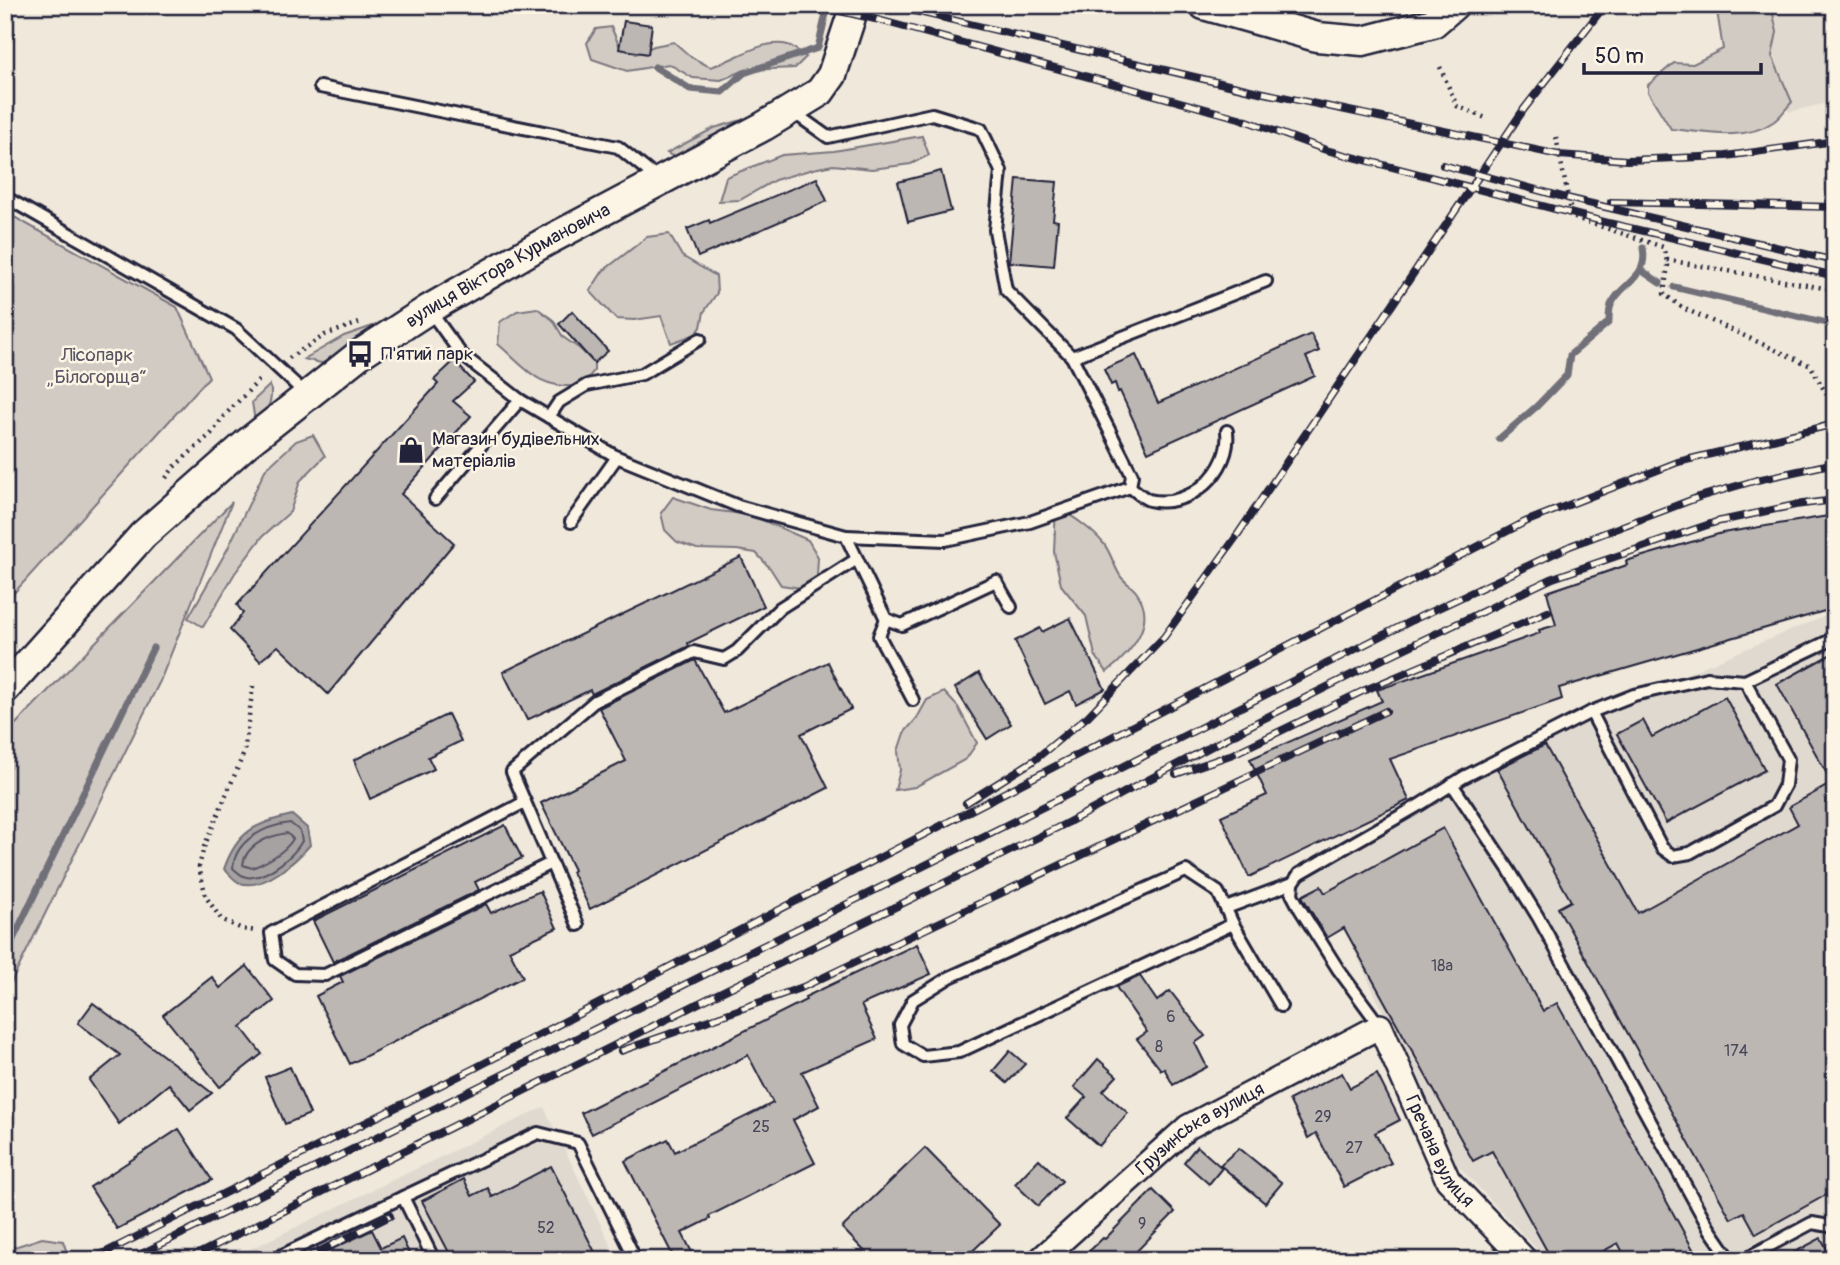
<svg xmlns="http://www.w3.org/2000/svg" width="1840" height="1265" viewBox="0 0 1840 1265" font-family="Pangolin,sans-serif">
<rect width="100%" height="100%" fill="#efe8db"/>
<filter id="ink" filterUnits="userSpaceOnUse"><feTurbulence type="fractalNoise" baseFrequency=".0143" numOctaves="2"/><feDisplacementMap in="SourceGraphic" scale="14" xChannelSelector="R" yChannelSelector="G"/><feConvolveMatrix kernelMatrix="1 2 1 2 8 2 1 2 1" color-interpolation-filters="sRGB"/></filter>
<g filter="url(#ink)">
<g fill="#e0d9cf">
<path d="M1748 5H1835V101L1789 112 1761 54Z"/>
<path d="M1835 612V1260H1547L1454 1161 1344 929 1321 941 1290 881 1568 723Z"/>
<path d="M544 1107 618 1260H228Z"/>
</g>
<g fill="#d1cbc3" stroke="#7a767f" stroke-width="2">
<path d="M1716 5H1771L1777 32 1772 56 1792 102C1786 108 1780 118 1773 122 1744 142 1704 132 1671 129L1648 92V85L1674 63 1693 64 1723 49Z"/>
<path d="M611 27 619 45 636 54 654 46 674 42 691 57 710 67C734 61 762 38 788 45 794 47 801 53 806 57L795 68 745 70 721 80 693 78 669 64 627 71 592 59 587 43 596 29Z"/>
<path d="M749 118 680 155 674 157 667 153 714 128Z"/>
<path d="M922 136 929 155 911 164 872 169 833 165 813 169 775 180 740 200 719 201 726 177 782 155 834 151Z"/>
<path d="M5 212 177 307 209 377 5 603Z"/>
<path d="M669 234 682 256 716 276 717 293 704 312 701 327 696 334 671 343 661 316 634 320 616 319 590 291 603 271 647 237Z"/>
<path d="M537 308 553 320 563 337 580 349 594 363V371L581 386C537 389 528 370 498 344L500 322 517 311Z"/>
<path d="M396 318 329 362 321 363 304 359 344 336Z"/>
<path d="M270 385C274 402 267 411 255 422L252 402Z"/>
<path d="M313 435 325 456 300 481 290 512 263 536 235 573 203 627 188 618 227 550 265 470 296 441Z"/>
<path d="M673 497 711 510 751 515 808 540 818 557 817 577 801 588 781 585 770 568 756 553 737 550 697 549 677 542 665 530 661 513Z"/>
<path d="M232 502 160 681 5 995V735Z"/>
<path d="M1056 506C1073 517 1091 528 1104 544 1111 553 1114 567 1121 577 1126 583 1133 587 1137 593 1158 623 1130 654 1107 672L1095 655 1086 616 1061 585 1054 552Z"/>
<path d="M944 692 958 707 977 743 966 759 915 787 895 790 900 770 898 751 904 733 917 718 927 700Z"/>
<path d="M42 1238 63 1241 67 1253 56 1260H5V1250Z"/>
</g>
<path fill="#a6a2a2" stroke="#716f79" stroke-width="2" d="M292 815 307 828 310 845C296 861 264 891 240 883 234 881 229 873 224 869 237 832 255 823 292 815Z"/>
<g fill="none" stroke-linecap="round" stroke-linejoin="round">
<g stroke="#575564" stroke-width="2">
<path d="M290 823 300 831 302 841C294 856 270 875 253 877 244 879 239 873 233 868 235 840 265 826 290 823Z"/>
<path d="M287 833 293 839C284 853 267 862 252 868L243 865C245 845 269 836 287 833Z"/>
</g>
<g stroke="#716f79" stroke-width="7">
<path d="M655 67 690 89 722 92 744 73 818 48 828 5"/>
<path d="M1641 270 1660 283"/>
<path d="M1674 287 1835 325"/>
<path d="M1499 439 1537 406 1567 375 1570 355 1609 322C1609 317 1609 310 1611 305 1621 282 1649 279 1643 248"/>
<path d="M5 956 153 648"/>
</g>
</g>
<g fill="#bcb7b3" stroke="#22223b" stroke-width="2">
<path d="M624 21 652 25 648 54 619 49Z"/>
<path d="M941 171 951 211 908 222 898 182Z"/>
<path d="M817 178 827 201 698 257 687 229 709 220 710 223Z"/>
<path d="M1017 179 1057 182 1053 220 1058 221 1054 266 1009 262Z"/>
<path d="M572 311 608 351 594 363 559 324Z"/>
<path d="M1311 334 1319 351 1306 357 1315 376 1148 452 1120 391 1118 392 1115 383 1111 385 1104 369 1136 355 1158 403Z"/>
<path d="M454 361 474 382 453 401 471 416 401 494 454 543 328 694 278 646 260 661 230 630 243 613 237 605 438 384 434 380Z"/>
<path d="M1835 515V608L1559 688 1562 699 1390 759 1409 800 1249 877 1221 816 1267 795 1250 759 1382 701 1377 690 1540 633 1539 630 1556 625 1547 592 1627 565 1626 561 1722 533Z"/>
<path d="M741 557 764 606 688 643 689 646 592 694 590 690 527 720 503 672Z"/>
<path d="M1070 618 1105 689 1076 704 1070 691 1045 704 1015 641 1040 628 1042 632Z"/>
<path d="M1835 652V1190L1756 1234 1744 1212 1731 1219 1558 908 1571 901 1497 769 1545 745 1638 913 1798 824 1789 807 1832 783 1777 684Z"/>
<path d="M695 660 724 713 828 662 851 709 801 734 828 788 590 909 572 872 574 870 541 803 626 761 599 708Z"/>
<path d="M979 673 1011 724 987 739 955 688Z"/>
<path d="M1725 697 1765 770 1666 823 1617 734 1643 720 1652 737Z"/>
<path d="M448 714 461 741 428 757 434 769 370 799 354 760Z"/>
<path d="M505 825 522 858 475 882 479 890 333 962 313 921Z"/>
<path d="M1443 828 1543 1011 1557 1003 1699 1260H1627L1618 1243 1587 1260H1552L1492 1151 1473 1161 1344 928 1327 938 1302 896 1321 886 1325 893Z"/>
<path d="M540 891 557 928 509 950 523 977 350 1064 316 996 343 982 340 976 486 904 491 913Z"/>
<path d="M917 944 931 974 861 1005 877 1039 802 1072 819 1106 793 1120 815 1163 709 1216 710 1219 682 1233 696 1260H675L625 1161 668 1139 675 1152 773 1103 748 1055 592 1134 581 1113 806 1000 805 997Z"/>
<path d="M247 966 274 1001 241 1027 262 1054 220 1087 163 1015 212 977 220 988Z"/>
<path d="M1140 976 1157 1001 1170 991 1205 1036 1195 1043 1207 1067 1173 1085 1164 1068 1161 1070 1137 1039 1147 1032 1116 987Z"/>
<path d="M93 1003 185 1072 212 1093 190 1110 169 1084 119 1124 89 1080 120 1055 78 1023Z"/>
<path d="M1010 1051 1025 1064 1007 1083 993 1071Z"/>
<path d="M1098 1059 1117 1076 1103 1091 1128 1113 1099 1146 1067 1118 1086 1097 1074 1087Z"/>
<path d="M290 1067 310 1114 285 1124 265 1077Z"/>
<path d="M1342 1073 1350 1088 1377 1074 1400 1120 1375 1133 1391 1163 1344 1187 1316 1133 1308 1138 1289 1100Z"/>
<path d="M179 1129 212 1180 117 1229 90 1187Z"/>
<path d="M1197 1146 1222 1168 1209 1184 1184 1162Z"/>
<path d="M925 1148 1000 1225 963 1260H873L842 1228Z"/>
<path d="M1239 1148 1282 1183 1265 1203 1220 1165Z"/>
<path d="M1039 1159 1062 1181 1038 1206 1015 1184Z"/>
<path d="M551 1166 599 1260H453L422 1201 464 1179 472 1196 488 1188 492 1197Z"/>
<path d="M1153 1190 1175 1212 1128 1260H1080L1103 1238 1105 1239Z"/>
<path d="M372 1230 381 1248 402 1238 412 1260H309Z"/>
<path d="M1821 1238 1833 1260H1780Z"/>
</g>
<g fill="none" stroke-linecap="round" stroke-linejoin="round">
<defs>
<g id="service">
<path d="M320 87 618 147 659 180"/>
<path d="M793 112 828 137 932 114 981 129 1001 171 995 230 1006 290 1072 357"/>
<path d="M5 197 236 329 307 395"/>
<path d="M430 311 461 354 520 400 617 457 738 506 846 536 886 619 902 625 996 581 1011 607"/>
<path d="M549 417 559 402 587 385 642 374 700 339"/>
<path d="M1130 487C1136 491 1143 498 1149 500 1189 510 1232 471 1227 431"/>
<path d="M435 499 520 400"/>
<path d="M571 522 617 457"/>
<path d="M846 536 945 540 1030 522 1130 487 1132 475 1072 357 1266 281"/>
<path d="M886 619 879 636 913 700"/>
<path d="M1591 712 1662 848 1673 856 1690 853 1774 806 1785 785 1788 759 1745 681"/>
<path d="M1452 784 1509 870 1538 917 1709 1228 1731 1260"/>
<path d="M525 802 271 933 275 960 295 974 325 975 551 863"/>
<path d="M1226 908 1293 883"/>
<path d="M1233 924 959 1052 923 1056 903 1044 900 1025 913 1000 950 977 1186 871 1218 892 1233 924 1281 1006"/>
<path d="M578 925 512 772 595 701 694 652 724 659 737 651 780 608 857 559"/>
<path d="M1380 1026 1338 969 1300 909 1292 894 1293 883 1299 874 1421 804 1464 777 1591 712 1634 695 1707 678 1745 681 1835 638"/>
<path d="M403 1197 538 1133 578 1143 636 1260"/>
<path d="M272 1260 403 1197 434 1260"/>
<path d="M1743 1260 1812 1223 1835 1227"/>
</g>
<g id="minor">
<path id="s1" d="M1040 1260 1188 1127 1380 1026 1448 1180 1525 1260"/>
</g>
<g id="tertiary">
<path d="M1204 5 1317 37 1363 41 1433 23 1454 5"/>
<path id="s2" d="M5 689 143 535 246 444 360 354 429 309 545 242 764 126 820 92 832 75 855 5"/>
</g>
</defs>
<use href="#service" stroke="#22223b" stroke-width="16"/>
<use href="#minor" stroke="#22223b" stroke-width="28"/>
<use href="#tertiary" stroke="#22223b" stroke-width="33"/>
<g stroke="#22223b" stroke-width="4.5" stroke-dasharray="2 5" stroke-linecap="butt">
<path d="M1440 67 1457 106 1488 119"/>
<path d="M1556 137 1572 217 1663 247 1668 265 1664 294 1683 308 1811 366 1829 399 1835 419"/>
<path d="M1667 260 1835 290"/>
<path d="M289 358 325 335 359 323"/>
<path d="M166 478 174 467 211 434 224 416 262 377"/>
<path d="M253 686 244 753 204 847 199 867 206 897 221 919 242 929 256 931"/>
</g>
<use href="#service" stroke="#fcf5e5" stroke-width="10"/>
<use href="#minor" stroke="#fcf5e5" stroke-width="23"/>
<use href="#tertiary" stroke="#fcf5e5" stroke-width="28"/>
<defs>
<g id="rail">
<path d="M814 5 875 19 1239 118 1326 150 1605 222 1835 276"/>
<path d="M889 5 1250 90 1559 155 1627 160 1726 156 1835 141"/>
<path d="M1443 165 1567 198 1835 261"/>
<path d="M1611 202 1835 207"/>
<path d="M1176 774 1233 754 1363 691 1548 612"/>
<path d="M966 803 1033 761 1088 716 1164 637 1236 537 1524 109 1605 5"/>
<path d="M621 1051 803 987 1386 711"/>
<path d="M90 1260 473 1069 1525 522 1678 462 1835 424"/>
<path d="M129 1260 1071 793 1415 619 1570 546 1699 497 1757 480 1835 463"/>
<path d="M186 1260 709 998 1065 824 1259 721 1391 655 1553 578 1716 522 1795 505 1835 500"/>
<path d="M302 1260 390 1216"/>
</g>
</defs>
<use href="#rail" stroke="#22223b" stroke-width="8"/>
<use href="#rail" stroke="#fcf5e5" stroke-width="5" stroke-dasharray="16" stroke-linecap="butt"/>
</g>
</g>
<defs>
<symbol id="bus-bare" viewBox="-9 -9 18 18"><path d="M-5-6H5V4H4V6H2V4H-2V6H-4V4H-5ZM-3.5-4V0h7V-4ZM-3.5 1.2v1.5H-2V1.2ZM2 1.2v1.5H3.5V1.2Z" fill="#22223b" stroke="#fcf5e5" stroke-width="2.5" paint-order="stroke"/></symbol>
<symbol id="shop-bare" viewBox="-9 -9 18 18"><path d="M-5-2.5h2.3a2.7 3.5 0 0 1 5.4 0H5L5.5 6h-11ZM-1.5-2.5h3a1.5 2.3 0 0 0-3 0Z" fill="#22223b" stroke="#fcf5e5" stroke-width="2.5" paint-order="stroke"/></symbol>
</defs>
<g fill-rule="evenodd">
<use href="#bus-bare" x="341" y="335" width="38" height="38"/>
<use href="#shop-bare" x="392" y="431" width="38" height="38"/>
</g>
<g text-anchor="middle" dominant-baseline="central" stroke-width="5" stroke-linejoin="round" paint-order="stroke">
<g font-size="16" fill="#484759">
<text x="1442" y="966">18а</text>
<text x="1171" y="1017">6</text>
<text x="1159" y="1047">8</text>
<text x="1736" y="1051">174</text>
<text x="1323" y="1117">29</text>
<text x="761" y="1127">25</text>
<text x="1354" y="1148">27</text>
<text x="1142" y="1224">9</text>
<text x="546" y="1228">52</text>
</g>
<g font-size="19" fill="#22223b" stroke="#fcf5e5">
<text stroke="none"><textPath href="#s2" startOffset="662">вулиця Віктора Курмановича</textPath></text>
<text stroke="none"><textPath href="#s1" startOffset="208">Грузинська вулиця</textPath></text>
<text stroke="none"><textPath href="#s1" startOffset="555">Гречана вулиця</textPath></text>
</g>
<g font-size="19" fill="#22223b" stroke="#fcf5e5" text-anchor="start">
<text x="381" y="354">П'ятий парк</text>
<text x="432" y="439">Магазин будівельних<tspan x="432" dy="22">матеріалів</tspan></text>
</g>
<g font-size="19" fill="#575564" stroke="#fcf5e5">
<text x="97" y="355">Лісопарк<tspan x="97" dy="22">„Білогорща“</tspan></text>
</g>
</g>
<rect width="1840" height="1265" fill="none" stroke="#fcf5e5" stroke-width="28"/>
<rect x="14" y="14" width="1812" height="1237" fill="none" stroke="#22223b" stroke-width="2.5" filter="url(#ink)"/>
<path d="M1584 63v10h177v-10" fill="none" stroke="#22223b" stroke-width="3.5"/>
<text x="1595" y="63" font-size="21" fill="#22223b" stroke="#fcf5e5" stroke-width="5" paint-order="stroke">50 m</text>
</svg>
